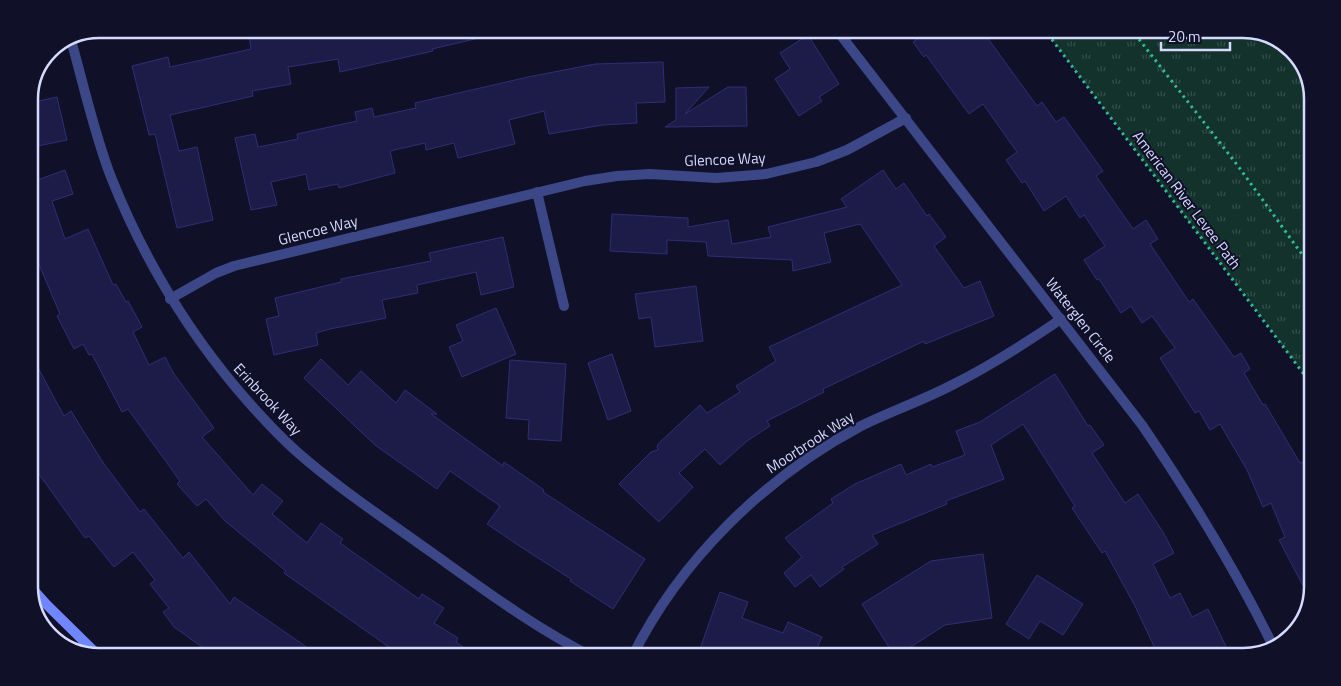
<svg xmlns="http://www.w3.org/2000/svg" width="1341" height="686" viewBox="0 0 1341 686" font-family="'Titillium Web',sans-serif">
<defs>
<pattern id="grass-tufts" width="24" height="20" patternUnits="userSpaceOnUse" patternTransform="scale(1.25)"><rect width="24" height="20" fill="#13322b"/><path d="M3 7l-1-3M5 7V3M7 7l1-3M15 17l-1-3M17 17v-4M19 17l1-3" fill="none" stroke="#354f4b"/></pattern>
</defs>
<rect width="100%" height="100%" fill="#101028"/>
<path fill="url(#grass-tufts)" d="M1044 29H1242L1273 36 1301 60 1312 94V385Z"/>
<g fill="#1d1c49" stroke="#2f2e75">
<path d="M248 29H487L488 36 432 49 433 51 340 72 338 59 288 67 291 84 252 91 253 96 170 115 179 151 197 147 213 220 177 228 155 134 149 135 132 66 168 57 170 67 251 49Z"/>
<path d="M931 29H981L1037 106 1042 102 1056 122 1064 117 1103 171 1096 176 1133 229 1146 220 1158 239 1150 244 1189 302 1193 299 1234 357 1241 353 1250 369 1244 373 1263 405 1265 404 1300 463 1307 460 1312 472V587L1310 599 1279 540 1285 537 1271 503 1263 507 1247 470 1220 424 1210 430 1199 411 1195 413 1160 358 1175 348 1152 316 1142 323 1131 306 1121 313 1099 279 1097 280 1084 260 1105 246 1084 215 1080 218 1066 196 1044 211 1025 181 1022 183 1006 160 1017 152 983 104 969 114 926 55 924 57 913 42Z"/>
<path d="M808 35 839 84 819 97 822 101 799 116 775 79 790 69 780 53Z"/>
<path d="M663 62 665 102 636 103 637 123 603 125 549 134 544 111 509 120 515 144 458 158 454 143 426 150 425 143 390 151 395 173 339 188 338 184 309 190 306 174 271 182 277 205 251 210 235 138 255 134 258 147 298 139 297 134 357 121 355 112 372 108 374 117 416 108 415 103 528 77 595 64Z"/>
<path d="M709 87 685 114 728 87H746L747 126 665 127 676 120V88Z"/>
<path d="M57 97 67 140 33 147 29 131V103Z"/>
<path d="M65 170 73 194 52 201 65 239 88 229 113 285 116 284 126 302 128 301 142 327 133 332 149 365 165 357 174 374 214 428 202 437 253 495 262 484 283 501 272 514 307 543 321 523 343 539 340 543 419 599 422 594 444 608 434 623 458 638 456 642 477 657H403L284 573 286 571 225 521 206 499 197 506 177 484 180 481 128 409 122 412 92 354 89 355 83 344 74 349 57 316 60 314 35 255 29 239V183Z"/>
<path d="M883 170 896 189 904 183 927 216 929 214 946 237 934 246 964 288 980 281 994 316 925 344 924 341 823 389 824 392 767 421 770 426 747 441 720 465 705 449 679 473 693 487 659 522 619 484 651 452 658 450 657 446 660 442 700 405 707 413 740 392 736 386 776 361 769 347 902 285 860 224 824 233 831 262 793 271 792 260 708 256 706 242 667 240V254L610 251 612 214 688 218V227L728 220 732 244 771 237 768 227 847 207 841 199Z"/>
<path d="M503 237 514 287 481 295 476 272 417 285 418 293 382 300 386 318 330 329 316 333 318 345 274 355 266 319 279 316 275 298 341 282V279L431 261 429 253Z"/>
<path d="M696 286 703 341 655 347 651 317 639 319 635 294Z"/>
<path d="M496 308 516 354 462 377 449 347 463 341 456 325Z"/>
<path d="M29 351 64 416 71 411 102 461 140 512 144 509 183 558 189 552 230 604 234 597 321 657H216L174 627 163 612 169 608 150 584 155 580 133 552 114 567 89 536 85 538 36 470 29 475Z"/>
<path d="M612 354 631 411 608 420 588 363Z"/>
<path d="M321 359 348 385 361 371 396 403 405 390 437 414H431L503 466 504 462 544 490 543 492 645 559 613 609 570 581 571 579 521 547 487 524 500 506 450 471 437 489 375 445 304 378Z"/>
<path d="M510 360 566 364 561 441 528 439 529 420 506 418Z"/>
<path d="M1055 374 1088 426 1090 425 1104 445 1092 453 1125 503 1138 494 1163 532 1174 553 1153 564 1170 598 1180 593 1192 617 1208 609 1231 657H1159L1135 606 1105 551 1102 553 1072 508 1075 506 1023 424 991 445 1004 479 946 501 947 504 872 535 878 544 842 567 844 569 820 587 811 575 795 587 784 573 802 557 785 538 833 503 831 499 855 484 901 464 906 475 931 464 932 467 965 455 956 431 980 422Z"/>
<path d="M983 554 992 618 945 625 895 657 862 604 931 561Z"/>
<path d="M1037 575 1083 604 1063 635 1040 621 1029 639 1006 624Z"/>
<path d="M720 592 748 602 742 618 783 633 788 622 822 637 813 657H722L700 649Z"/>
</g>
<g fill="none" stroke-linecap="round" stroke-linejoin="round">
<g stroke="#31ba98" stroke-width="3" stroke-dasharray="2.5 4" stroke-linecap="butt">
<path d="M1044 29 1312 385"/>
<path d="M1131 29 1238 166 1312 268"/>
</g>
<g stroke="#3b4787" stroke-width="10">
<path d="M836 29 1142 425C1191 497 1236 570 1274 648"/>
<path d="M71 40C84 86 94 133 111 177 142 255 184 326 238 390 256 411 275 432 296 451 338 488 385 519 431 552 483 589 535 628 593 657"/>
<path d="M537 192 564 306"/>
<path d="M170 299 216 273 234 266 585 181 617 176 650 174 716 178 766 174 816 162 847 150 906 118"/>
<path d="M632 657C680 560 765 477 861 426 891 411 924 400 954 384 992 365 1026 343 1061 319"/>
</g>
<path stroke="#6f86fe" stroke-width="10" d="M29 585 47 605 100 657"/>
</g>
<g text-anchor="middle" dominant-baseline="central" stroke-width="4" stroke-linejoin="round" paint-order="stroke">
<g font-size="15" fill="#d7daff" stroke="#101028">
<text transform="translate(725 159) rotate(-2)">Glencoe Way</text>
<text transform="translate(1187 200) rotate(53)">American River Levee Path</text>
<text transform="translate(318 230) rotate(-14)">Glencoe Way</text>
<text transform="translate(1081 320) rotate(52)">Waterglen Circle</text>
<text transform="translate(268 399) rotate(47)">Erinbrook Way</text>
<text transform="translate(810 442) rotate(-33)">Moorbrook Way</text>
</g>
</g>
<path d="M0 0H1341V686H0ZM99 38H1243A61 61 0 0 1 1304 99V587A61 61 0 0 1 1243 648H99A61 61 0 0 1 38 587V99A61 61 0 0 1 99 38Z" fill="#101028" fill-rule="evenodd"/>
<path fill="none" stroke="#d7daff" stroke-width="2.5" d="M99 38H1243A61 61 0 0 1 1304 99V587A61 61 0 0 1 1243 648H99A61 61 0 0 1 38 587V99A61 61 0 0 1 99 38Z"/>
<path d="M1161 42v8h69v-8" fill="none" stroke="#d7daff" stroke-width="2.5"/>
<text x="1168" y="42" font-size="15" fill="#d7daff" stroke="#101028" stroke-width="4" paint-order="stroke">20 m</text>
</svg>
